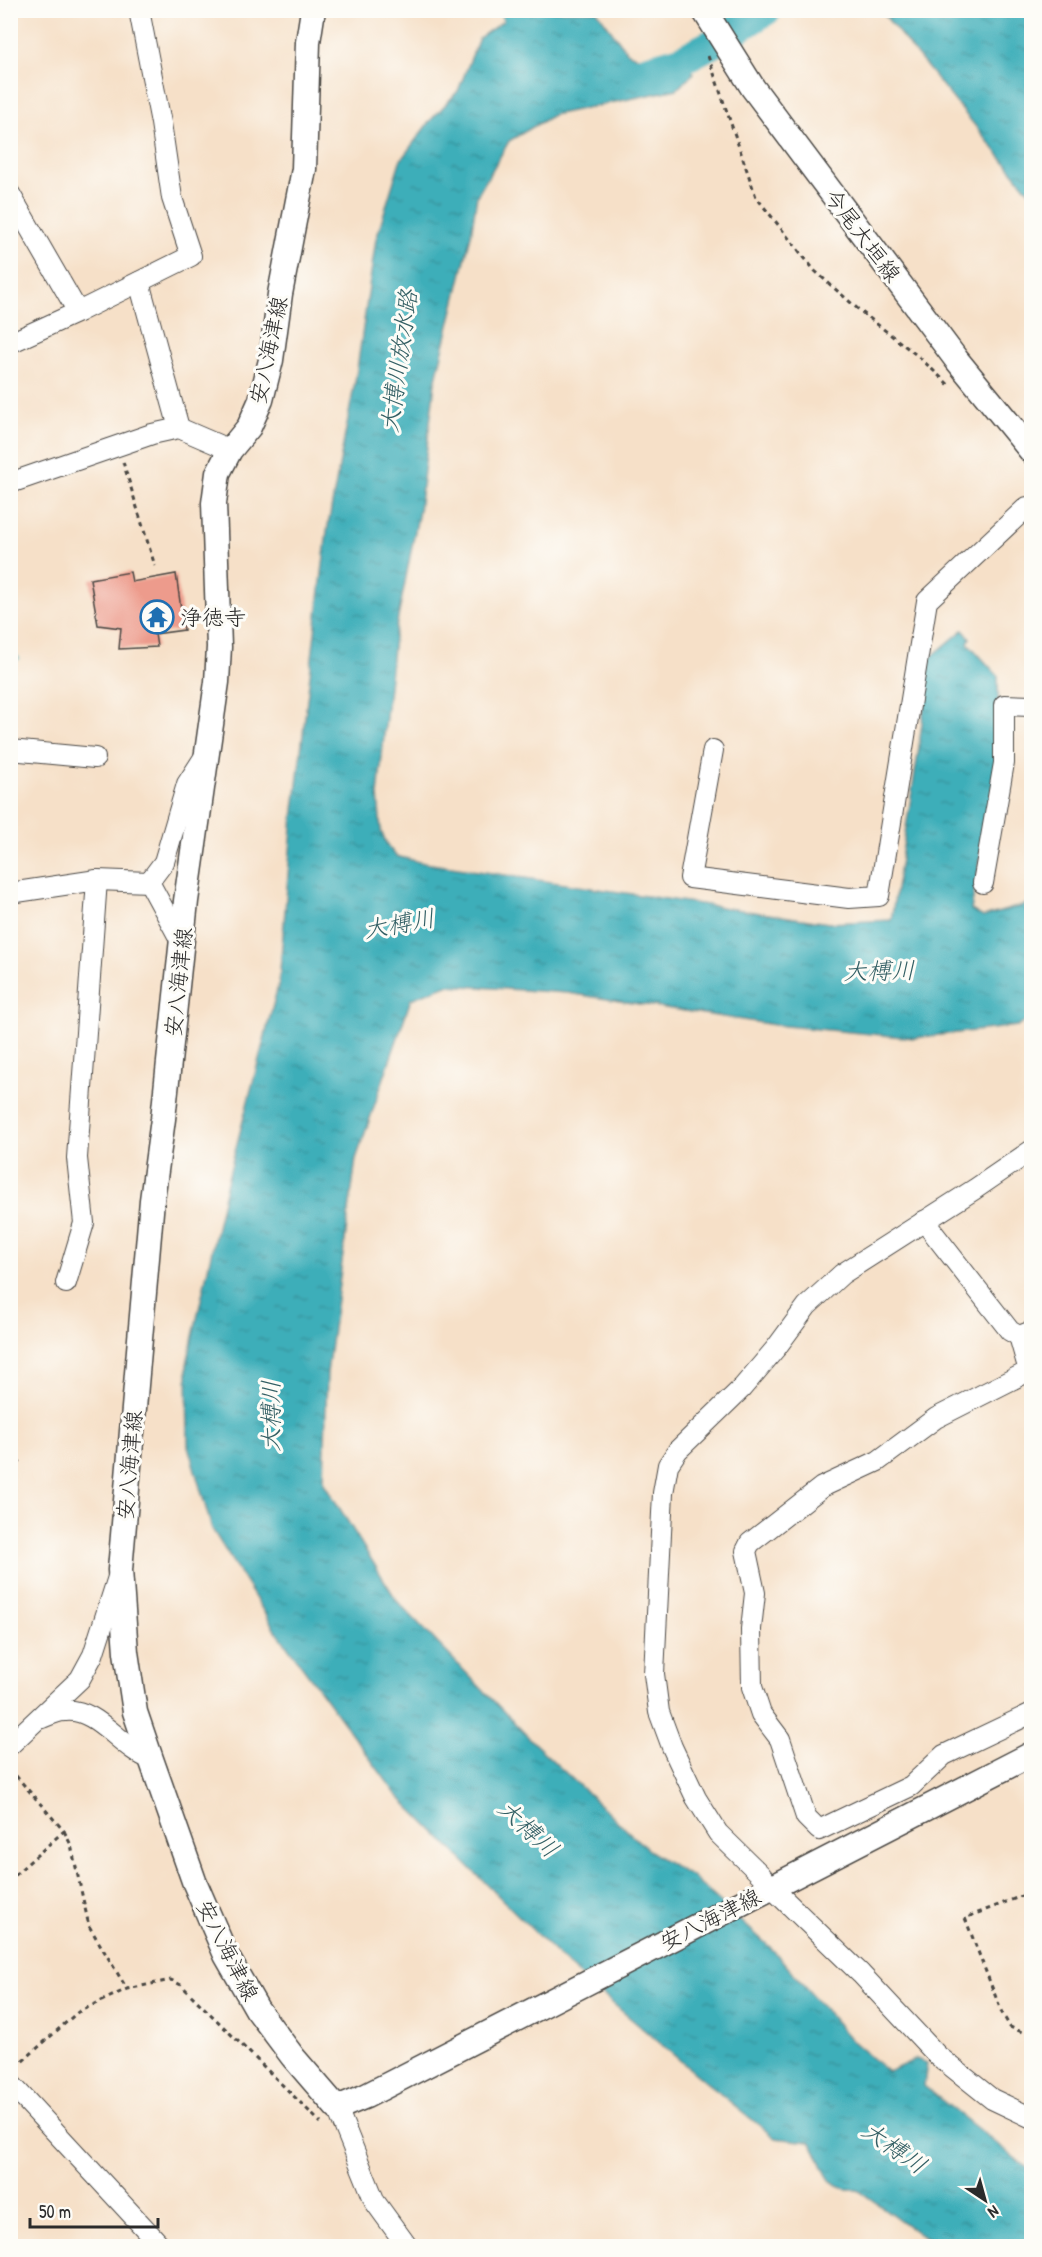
<svg xmlns="http://www.w3.org/2000/svg" width="1042" height="2257" viewBox="0 0 1042 2257" font-family="'Patrick Hand','Klee One',sans-serif">
<defs>
<pattern id="water-ripples" width="26" height="14" patternUnits="userSpaceOnUse" patternTransform="scale(1.5)"><rect width="26" height="14" fill="#3eaeb9"/><path d="M2 4q2-2 4 0t4 0M15 11q2-2 4 0t4 0" fill="none" stroke="#348e97"/></pattern>
</defs>
<rect width="100%" height="100%" fill="#fdfcf7"/>
<filter id="ink" filterUnits="userSpaceOnUse"><feTurbulence type="fractalNoise" baseFrequency=".0167" numOctaves="2"/><feDisplacementMap in="SourceGraphic" scale="12" xChannelSelector="R" yChannelSelector="G"/><feConvolveMatrix kernelMatrix="1 2 1 2 8 2 1 2 1" color-interpolation-filters="sRGB"/></filter>
<filter id="wash" filterUnits="userSpaceOnUse"><feTurbulence type="fractalNoise" baseFrequency=".008" numOctaves="4" result="noise"/><feDisplacementMap in="SourceGraphic" scale="24" xChannelSelector="R" yChannelSelector="G"/><feGaussianBlur stdDeviation="1.35" result="paint"/><feColorMatrix in="noise" values="0 0 0 0 0 0 0 0 0 0 0 0 0 0 0 0 0 1.4 0 .05"/><feComposite in="paint" operator="in"/></filter>
<g filter="url(#wash)">
<rect width="100%" height="100%" fill="#f6e0c8"/>
<g fill="url(#water-ripples)" stroke="#346c72" stroke-width="1.5">
<path d="M500 11H597L627 52 648 62 684 61 694 73 677 89 553 115 509 141 477 196 471 235 435 383 419 511 394 638 378 795 381 831 387 845 396 856 424 863 829 923 891 920 918 754 930 658 963 630 970 638 968 643 998 676 999 757 971 910 983 917 1031 903V1019L1017 1026 914 1038 775 1025 568 993 447 985 411 999 356 1159 327 1373 324 1483 397 1601 535 1744 648 1850 695 1879 773 1950 853 2042 888 2072 916 2059 927 2063 924 2086 1031 2171V2246H941L921 2235 857 2189C821 2193 826 2160 810 2142L775 2138 702 2079 570 1967 396 1794 274 1628 212 1529 188 1446 187 1364 226 1186 279 982 292 827 327 531 356 376 376 239 400 161 429 122 458 91 479 38 503 21Z"/>
<path d="M881 11H1031V194Z"/>
</g>
<g fill="none" stroke-linecap="round" stroke-linejoin="round">
<path stroke="#3eaeb9" stroke-width="5" d="M10 660 17 658"/>
<path stroke="#3eaeb9" stroke-width="30" d="M638 72 681 60 721 39 767 10"/>
</g>
<g id="blocks">
<path fill="#ed9b8c" d="M130 572 132 582 176 574 184 630 155 634 157 647 119 649 121 628 98 625 90 579Z"/>
</g>
</g>
<g filter="url(#ink)">
<use href="#blocks" fill-opacity="0" stroke="#494643" stroke-width="1.5"/>
<g fill="none" stroke-linecap="round" stroke-linejoin="round">
<defs>
<g id="minor">
<path d="M10 194 78 312"/>
<path d="M139 282 179 428"/>
<path d="M10 343 78 312 191 256 172 198 161 123 139 10"/>
<path d="M10 483 152 434 179 428 230 450"/>
<path d="M10 750 95 758"/>
<path d="M713 750 690 878 849 898 879 896 927 601 1027 507 1032 512"/>
<path d="M149 882 182 943"/>
<path d="M983 883 1004 763V705L1032 706"/>
<path d="M10 893 97 880 149 882 164 862 187 784 205 756"/>
<path d="M1032 1150 975 1189 842 1274 807 1306 776 1348 742 1388 678 1450 668 1465 663 1493 654 1674 659 1712 672 1747 696 1798 718 1833 760 1874 771 1887 861 1974 937 2055 992 2099 1032 2118"/>
<path d="M924 1221 1010 1331 1019 1336"/>
<path d="M66 1283 84 1223 77 1158 97 880"/>
<path d="M1032 1331 1019 1336 1029 1371 936 1418 878 1461 822 1487 750 1543 746 1551 755 1593 751 1629 752 1687 761 1714 780 1739 806 1817 819 1830 911 1786 944 1755 1032 1713"/>
<path d="M42 1718C49 1715 58 1711 65 1711 97 1707 121 1749 151 1759"/>
<path d="M10 1745 80 1679 93 1655 118 1577"/>
<path d="M10 2083 161 2246"/>
<path d="M337 2108 375 2202 407 2246"/>
</g>
<g id="major">
<path d="M313 10 308 42 304 169 280 294 271 360 261 400 249 427 230 450 218 473 214 503 219 647 217 682 186 901 163 1119 152 1200 120 1570 126 1652 135 1712 151 1759 194 1881 226 1955 257 2009 293 2057 337 2108 366 2096 1032 1754"/>
<path d="M704 10 753 88 956 359 1032 452"/>
</g>
</defs>
<use href="#minor" stroke="#494643" stroke-width="22"/>
<use href="#major" stroke="#494643" stroke-width="27"/>
<g stroke="#494643" stroke-width="3" stroke-dasharray="4.5 4.5" stroke-linecap="butt">
<path d="M708 56 756 197 815 271 859 310 919 357 951 387"/>
<path d="M123 462 155 566"/>
<path d="M10 1469 21 1460"/>
<path d="M10 1769 64 1831 10 1879"/>
<path d="M64 1831 71 1845 89 1926 127 1989"/>
<path d="M1032 1892 965 1918 1002 2013 1010 2027 1022 2032H1032"/>
<path d="M16 2067 78 2012 127 1989 171 1980 181 1985 321 2123"/>
</g>
<use href="#minor" stroke="#fff" stroke-width="20"/>
<use href="#major" stroke="#fff" stroke-width="24"/>
</g>
</g>
<defs>
<symbol id="temple-ring" viewBox="-11 -11 22 22"><circle r="9.5" fill="#fdfcf7" stroke="#1f6fb2" stroke-width="1.5"/><path d="M0-6L5-2H3V0L6.5 2.5H4V6H1.5V3h-3V6H-4V2.5H-6.5L-3 0V-2H-5Z" fill="#1f6fb2"/></symbol>
</defs>
<g fill-rule="evenodd">
<use href="#temple-ring" x="138" y="598" width="38" height="38"/>
</g>
<g text-anchor="middle" dominant-baseline="central" stroke-width="6" stroke-linejoin="round" paint-order="stroke">
<g font-size="22" fill="#2b2b2b" stroke="#fdfcf7">
<text transform="translate(863 235) rotate(53)">今尾大垣線</text>
<text transform="translate(268 350) rotate(-78)">安八海津線</text>
<text transform="translate(178 982) rotate(-84)">安八海津線</text>
<text transform="translate(129 1465) rotate(-85)">安八海津線</text>
<text transform="translate(710 1919) rotate(-27)">安八海津線</text>
<text transform="translate(228 1950) rotate(63)">安八海津線</text>
</g>
<g font-size="22" fill="#2b2b2b" stroke="#fdfcf7" text-anchor="start">
<text x="180" y="617">浄徳寺</text>
</g>
<g font-size="24" font-style="italic" fill="#335f64" stroke="#fdfcf7">
<text transform="translate(398 361) rotate(-82)">大博川放水路</text>
<text transform="translate(399 923) rotate(-10)">大榑川</text>
<text transform="translate(879 970) rotate(-1)">大榑川</text>
<text transform="translate(270 1416) rotate(-90)">大榑川</text>
<text transform="translate(529 1828) rotate(43)">大榑川</text>
<text transform="translate(895 2147) rotate(35)">大榑川</text>
</g>
</g>
<rect width="1042" height="2257" fill="none" stroke="#fdfcf7" stroke-width="36"/>
<g transform="translate(985 2200) rotate(144)" stroke="#fdfcf7" stroke-width="4.5" paint-order="stroke">
<path d="M0-4.5L10 22L0 15L-10 22Z" fill="#2b2b2b"/>
<text y="-9" font-size="16" font-weight="bold" text-anchor="middle" fill="#2b2b2b">N</text>
</g>
<path d="M30 2218v9h128v-9" fill="none" stroke="#2b2b2b" stroke-width="3"/>
<text x="39" y="2218" font-size="18" fill="#2b2b2b" stroke="#fdfcf7" stroke-width="4.5" paint-order="stroke">50 m</text>
</svg>
